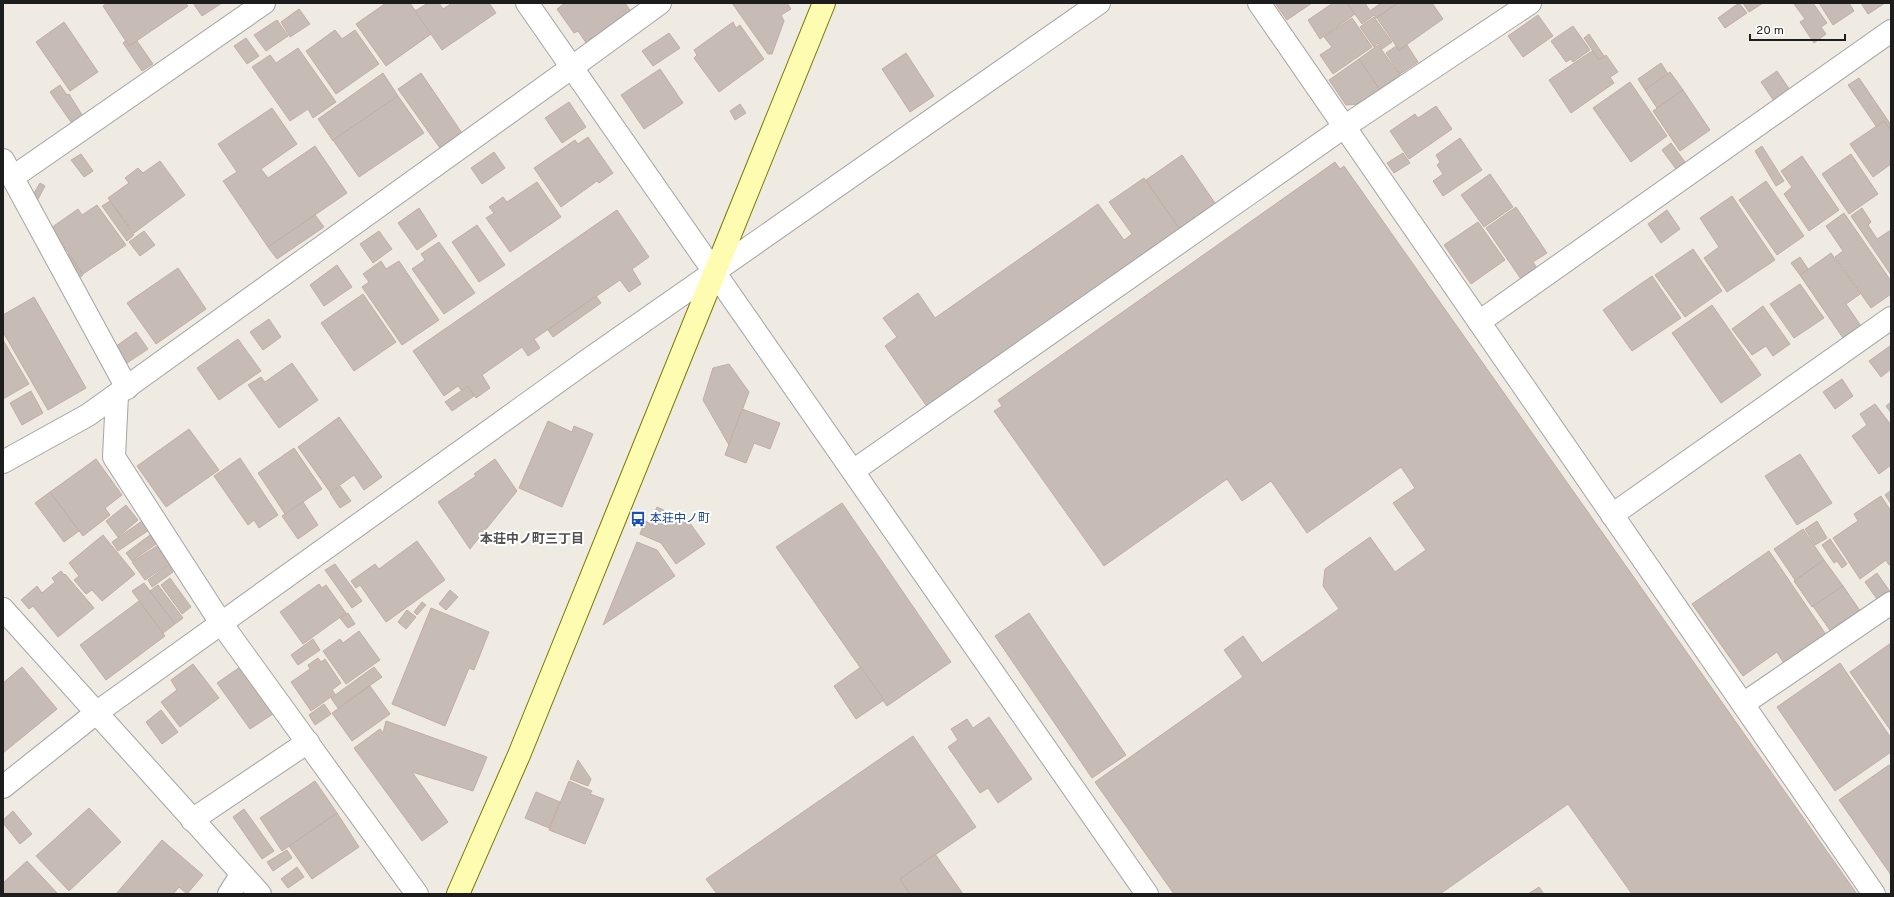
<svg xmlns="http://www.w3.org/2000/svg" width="1894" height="897" viewBox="0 0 1894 897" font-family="Overpass,'Noto Sans JP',sans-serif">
<rect width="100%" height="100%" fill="#efeae2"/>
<g fill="#c7bbb5" stroke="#c2aea3">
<path d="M105 3H185L188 6 129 46 103 6 106 4Z"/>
<path d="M193 3H222L202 16Z"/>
<path d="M386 3H410L431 34 386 66 356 24Z"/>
<path d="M428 3H439L443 9 452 3H489L496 13 442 50 415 11Z"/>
<path d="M565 3H625L634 16 589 47 578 31 574 33 557 9Z"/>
<path d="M732 3H787L791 9 781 15 784 21 772 54H768Z"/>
<path d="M1275 3H1312L1287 20Z"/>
<path d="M1333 3H1347L1355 14 1320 39 1308 20Z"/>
<path d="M1347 3H1365L1370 11 1381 3H1398L1376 18 1374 15 1362 24Z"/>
<path d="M1398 3H1432L1443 19 1399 50 1377 18Z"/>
<path d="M1739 3 1747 13 1725 28 1718 18Z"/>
<path d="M1743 3H1763L1749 12Z"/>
<path d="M1813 3 1827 23 1821 27 1826 34 1814 43 1800 22 1805 19 1794 4Z"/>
<path d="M1819 3H1849L1854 11 1833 25Z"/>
<path d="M1861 3H1885L1868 14Z"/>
<path d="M299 9 310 24 290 37 281 22Z"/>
<path d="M1538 15 1553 36 1523 57 1508 36Z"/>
<path d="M1374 17 1392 42 1382 49 1378 43 1374 47 1360 27Z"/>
<path d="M1352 18 1372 47 1333 74 1320 55 1332 47 1324 37Z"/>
<path d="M277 20 288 36 266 51 254 35Z"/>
<path d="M64 22 98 72 70 91 36 42Z"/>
<path d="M733 22 736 28 740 25 764 59 719 92 694 58 697 55 694 50Z"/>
<path d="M1573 26 1590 50 1573 62 1571 59 1566 62 1551 41Z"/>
<path d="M335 30 342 39 355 30 379 64 336 94 306 51Z"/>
<path d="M669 33 680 48 653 66 642 51Z"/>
<path d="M1589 34 1604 56 1599 60 1584 38Z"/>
<path d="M246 38 259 56 247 64 234 46Z"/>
<path d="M126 40 129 46 137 41 153 64 142 71 123 43Z"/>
<path d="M1378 45 1400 75 1380 90 1359 59Z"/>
<path d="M1407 45 1418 62 1400 74 1386 53 1396 46 1399 51Z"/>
<path d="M298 48 336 102 313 118 308 109 290 121 252 67 270 55 276 63Z"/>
<path d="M1592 51 1599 60 1606 55 1618 72 1610 77 1614 83 1571 113 1549 80Z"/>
<path d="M906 53 934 96 910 112 882 69Z"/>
<path d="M1359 59 1380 90 1358 104 1346 105 1329 80Z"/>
<path d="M1661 63 1668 74 1645 90 1638 79Z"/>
<path d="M660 69 683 103 644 129 621 95Z"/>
<path d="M1777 71 1790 90 1774 101 1761 82Z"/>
<path d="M1670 72 1683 90 1657 108 1645 90Z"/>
<path d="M383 73 398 96 333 141 318 119Z"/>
<path d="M421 73 462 133 440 148 398 89Z"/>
<path d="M1859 78 1891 125V131L1884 121 1876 126 1848 85Z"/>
<path d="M1630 82 1667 136 1631 162 1593 108Z"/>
<path d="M60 85 67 95 69 94 84 118 73 125 50 92Z"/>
<path d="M1683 90 1710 130 1680 151 1653 111Z"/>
<path d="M398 96 424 133 359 177 333 140Z"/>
<path d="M569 102 586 127 562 143 545 118Z"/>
<path d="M740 104 746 113 735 120 730 111Z"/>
<path d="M1436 106 1452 129 1409 159 1390 131 1415 114 1418 118Z"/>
<path d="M272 108 297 144 261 169 268 178 315 146 347 193 268 247 223 181 237 172 218 144Z"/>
<path d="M1884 121 1891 131V164L1873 177 1850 144Z"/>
<path d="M588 137 613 173 599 183 597 181 561 207 534 168 575 140 578 144Z"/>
<path d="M1460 138 1482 170 1443 196 1433 181 1443 174 1437 165 1440 162 1436 155Z"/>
<path d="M1671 143 1685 162 1676 169 1662 150Z"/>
<path d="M1762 146 1784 181 1776 186 1755 151Z"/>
<path d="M494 152 505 168 482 184 471 168Z"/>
<path d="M1403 153 1410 163 1394 173 1387 163Z"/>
<path d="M81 154 93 171 84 177 71 160Z"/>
<path d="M1851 154 1878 194 1849 214 1822 174Z"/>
<path d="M1182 155 1217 206 1181 231 1146 180Z"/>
<path d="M1802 156 1839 210 1809 231 1784 194 1792 187 1781 171Z"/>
<path d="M160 161 185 195 134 233 108 198 129 183 125 178 138 168 143 173Z"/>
<path d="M1335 162 1340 169 1344 166 1857 894H1632L1568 804 1440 894H1174L1095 782 1243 677 1224 650 1243 636 1262 663 1339 609 1323 586 1325 569 1370 537 1395 572 1426 550 1393 503 1415 488 1401 467 1307 533 1271 481 1242 501 1227 479 1104 566 994 411 1002 406 998 400Z"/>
<path d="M1490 174 1513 207 1484 227 1461 195Z"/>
<path d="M1144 178 1181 231 928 408 885 346 897 337 883 318 918 293 935 318 1098 204 1124 240 1132 234 1109 202Z"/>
<path d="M1766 181 1804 236 1777 255 1739 200Z"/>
<path d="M537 182 561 217 510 252 486 218 494 213 489 207 503 197 507 202Z"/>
<path d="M40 183 45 186 37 201 31 198Z"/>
<path d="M1732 196 1775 260 1727 292 1704 258 1719 247 1700 218Z"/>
<path d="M110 201 134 235 127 241 102 206Z"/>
<path d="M97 205 126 245 83 274 51 228 78 209 82 215Z"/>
<path d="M1516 207 1547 253 1533 262 1537 268 1521 279 1486 228Z"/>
<path d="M419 208 437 236 417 250 398 223Z"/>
<path d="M1862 208 1871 222 1868 225 1877 239 1891 230V275L1851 216Z"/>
<path d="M617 210 649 257 632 269 641 284 629 292 620 280 534 339 540 348 528 356 522 347 482 375 490 388 476 398 468 386 462 391 458 386 444 396 413 351Z"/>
<path d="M1667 210 1680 229 1661 243 1648 224Z"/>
<path d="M1844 213 1891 281V294L1871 308 1835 257 1843 251 1826 226Z"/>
<path d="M315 215 324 227 277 259 268 247Z"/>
<path d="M1478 222 1505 260 1471 284 1444 245Z"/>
<path d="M477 225 505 265 479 282 452 242Z"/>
<path d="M144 231 155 245 140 256 129 242Z"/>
<path d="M379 231 392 249 373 263 360 244Z"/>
<path d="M439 242 475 293 444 314 412 269 425 260 421 254Z"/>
<path d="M1693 249 1722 291 1685 317 1655 275Z"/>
<path d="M1831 253 1860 294 1846 304 1861 326 1843 338 1800 275Z"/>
<path d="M69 254 83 275 79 278 64 258Z"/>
<path d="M1800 257 1808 269 1800 275 1791 263Z"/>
<path d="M381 261 386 269 399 261 439 320 402 345 362 287 369 282 363 274Z"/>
<path d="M337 265 352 287 324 306 310 285Z"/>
<path d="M178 268 206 309 156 344 127 303Z"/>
<path d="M1652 276 1681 318 1632 351 1603 310Z"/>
<path d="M1800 284 1824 318 1794 338 1770 304Z"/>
<path d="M363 294 396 342 354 371 321 323Z"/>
<path d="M596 296 601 303 553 337 548 330Z"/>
<path d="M34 297 86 388 48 410 3 332V315Z"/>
<path d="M1712 305 1761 375 1721 403 1672 333Z"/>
<path d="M1763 306 1790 344 1773 356 1766 346 1752 355 1732 329Z"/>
<path d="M269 319 281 337 263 350 250 332Z"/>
<path d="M136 332 148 349 127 363 115 347Z"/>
<path d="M238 339 261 371 219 400 197 368Z"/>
<path d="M3 340 29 384 3 399Z"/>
<path d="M1890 346 1891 369 1881 377 1869 361Z"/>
<path d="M292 363 318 400 279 428 248 385 261 377 265 382Z"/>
<path d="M729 364 749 392 729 445 703 400 713 368Z"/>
<path d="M1842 379 1853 396 1835 409 1823 392Z"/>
<path d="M468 386 474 396 452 411 445 402Z"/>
<path d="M31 391 43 413 22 425 10 403Z"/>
<path d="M1891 402V413L1886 406Z"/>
<path d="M1875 404 1891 425V465L1879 474 1852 436 1867 425 1860 414Z"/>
<path d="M742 409 780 423 770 449 754 443 746 463 725 455Z"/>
<path d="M339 417 382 477 364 490 354 475 330 492 298 447Z"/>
<path d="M548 421 572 432 574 426 593 434 562 507 519 488Z"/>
<path d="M189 429 219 470 166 507 137 466Z"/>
<path d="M294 448 322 489 285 514 258 473Z"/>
<path d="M1800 454 1832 503 1797 525 1765 476Z"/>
<path d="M240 458 278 515 259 528 254 520 248 525 214 476Z"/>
<path d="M96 459 122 495 105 508 110 515 83 536 50 492Z"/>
<path d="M495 459 517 491 470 549 438 502 476 476 474 474Z"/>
<path d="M340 486 351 501 340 508 330 493Z"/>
<path d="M1891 490V504L1885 495Z"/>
<path d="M50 492 79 531 64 542 35 503Z"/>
<path d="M1881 496 1891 511V564L1889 565 1886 560 1860 579 1833 538 1858 521 1854 514Z"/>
<path d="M303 502 318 525 298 539 282 516Z"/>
<path d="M842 503 951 662 887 706 776 547Z"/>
<path d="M126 505 138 520 118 537 106 521Z"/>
<path d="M657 507 689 522 705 544 676 564 661 543 640 534 645 521 650 523Z"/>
<path d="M142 521 149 530 118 551 112 542Z"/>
<path d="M1817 521 1827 538 1815 545 1805 529Z"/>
<path d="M1803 529 1824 560 1795 580 1774 549Z"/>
<path d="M103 535 135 574 102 601 92 590 86 594 74 580 79 576 69 563Z"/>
<path d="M150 535 156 544 132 561 126 553Z"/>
<path d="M1830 539 1847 564 1842 568 1837 561 1834 563 1822 545Z"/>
<path d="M417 541 445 580 386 622 360 585 356 588 351 581 375 564 379 569Z"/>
<path d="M637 542 657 550 675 576 603 625Z"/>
<path d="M157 546 169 564 145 580 132 562Z"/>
<path d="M1769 551 1827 636 1785 665 1777 652 1743 676 1692 604Z"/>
<path d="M1824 560 1843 586 1812 607 1794 581Z"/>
<path d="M335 564 362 601 352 608 325 570Z"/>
<path d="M169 565 173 572 152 587 148 580Z"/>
<path d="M61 571 64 575 65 574 94 608 58 637 33 606 29 609 21 600 37 586 42 593 55 582 52 578Z"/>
<path d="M1877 573 1891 593 1879 602 1865 582Z"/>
<path d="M170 578 191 607 182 614 161 585Z"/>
<path d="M144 583 175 624 163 633 132 591Z"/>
<path d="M319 584 322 588 326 585 346 613 303 644 280 612Z"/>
<path d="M158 585 183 618 175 624 150 591Z"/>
<path d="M1843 586 1863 615 1834 636 1813 606Z"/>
<path d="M450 590 458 597 446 610 439 604Z"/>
<path d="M139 601 165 636 106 680 80 645Z"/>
<path d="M422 602 426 605 417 615 414 612Z"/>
<path d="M431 608 489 632 474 670 469 668 445 726 392 704Z"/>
<path d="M407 610 416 617 406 629 398 622Z"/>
<path d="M348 613 355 624 348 628 340 618Z"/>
<path d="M1029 613 1126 755 1092 778 995 636Z"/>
<path d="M359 631 380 660 346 684 323 651 340 639 343 643Z"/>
<path d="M313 639 320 650 298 665 291 655Z"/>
<path d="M1891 643V731L1850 672Z"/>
<path d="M318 658 321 662 325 659 341 683 332 690 335 694 311 711 291 682 310 669 308 665Z"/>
<path d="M1840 663 1891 738V752L1835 791 1777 707Z"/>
<path d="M193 664 219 698 180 727 161 702 177 690 171 680Z"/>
<path d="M22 667 57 709 3 753V683Z"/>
<path d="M240 667 273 714 250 729 217 683Z"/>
<path d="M374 667 382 677 338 708 331 698Z"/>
<path d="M861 667 884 700 856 719 834 686Z"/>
<path d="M370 686 390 714 352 741 332 713Z"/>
<path d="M324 704 331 714 315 725 309 715Z"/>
<path d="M161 710 178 732 162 744 146 722Z"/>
<path d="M989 717 1032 779 998 803 988 788 980 793 948 747 958 740 951 729 967 719 973 728Z"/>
<path d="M386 721 487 757 473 791 412 772 448 822 422 841 354 748 380 729 383 733Z"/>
<path d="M913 736 976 827 900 879 910 894H717L706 879Z"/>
<path d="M578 760 591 779 588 786 570 779Z"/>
<path d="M1889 765 1891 768V875L1839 800Z"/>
<path d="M315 781 337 813 282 851 260 818Z"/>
<path d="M569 781 592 791 590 794 604 799 585 844 549 830Z"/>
<path d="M536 792 560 802 549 828 525 818Z"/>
<path d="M89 808 121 842 69 891 36 856Z"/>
<path d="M244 809 274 851 262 859 233 817Z"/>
<path d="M13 811 32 834 20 844 3 823V820Z"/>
<path d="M337 813 359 847 312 879 289 846Z"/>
<path d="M162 840 203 875 187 894 179 887 173 894H116Z"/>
<path d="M287 850 292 858 273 871 267 862Z"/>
<path d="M935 854 963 894H910L900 879Z"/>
<path d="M27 861 58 894H3V883Z"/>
<path d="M297 867 304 877 288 888 281 879Z"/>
<path d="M1539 887 1544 894H1528Z"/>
</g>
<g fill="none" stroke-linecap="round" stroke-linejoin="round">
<defs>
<g id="street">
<path d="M527 3 1147 894"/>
<path d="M1259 3 1874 894"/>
<path d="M3 160 127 388"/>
<path d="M13 177 264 3"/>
<path d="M1479 322 1891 31"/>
<path d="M117 395 114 457 221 623 417 894"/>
<path d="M3 462 88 415 571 68 660 3"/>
<path d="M853 471 1344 127 1530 3"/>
<path d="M1612 515 1891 318"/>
<path d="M3 609 260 894"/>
<path d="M1743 704 1891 603"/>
<path d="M3 787 96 713 588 360 1099 3"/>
<path d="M192 820 308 742"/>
<path d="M229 894 241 875"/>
</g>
<path id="secondary" d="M458 894 519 755 824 3"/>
</defs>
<use href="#street" stroke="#a4a4a4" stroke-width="24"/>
<use href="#secondary" stroke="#767800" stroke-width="24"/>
<use href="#street" stroke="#fff" stroke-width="22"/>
<use href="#secondary" stroke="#fefcb1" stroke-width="22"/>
</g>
<defs>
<symbol id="bus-bare" viewBox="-9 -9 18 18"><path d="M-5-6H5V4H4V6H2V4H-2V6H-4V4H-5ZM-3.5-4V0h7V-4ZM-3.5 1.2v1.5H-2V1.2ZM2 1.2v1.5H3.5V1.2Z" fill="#1a4fb4" stroke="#fff" stroke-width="2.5" paint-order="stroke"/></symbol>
</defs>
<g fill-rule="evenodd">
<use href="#bus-bare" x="627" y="508" width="22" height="22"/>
</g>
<g text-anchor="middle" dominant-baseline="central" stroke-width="4" stroke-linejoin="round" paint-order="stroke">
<g font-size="12" fill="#164399" stroke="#fff" text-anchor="start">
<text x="650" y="519">本荘中ノ町</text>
</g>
<g font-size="13" font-weight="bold" fill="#505050" stroke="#fff">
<text x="532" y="540">本荘中ノ町三丁目</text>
</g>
</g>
<rect width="1894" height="897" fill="none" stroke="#1d1d1d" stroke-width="8"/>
<path d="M1750 34v6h95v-6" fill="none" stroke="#1d1d1d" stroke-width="2"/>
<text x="1756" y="34" font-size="12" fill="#1d1d1d" stroke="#ffffff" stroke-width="3" paint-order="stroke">20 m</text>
</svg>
